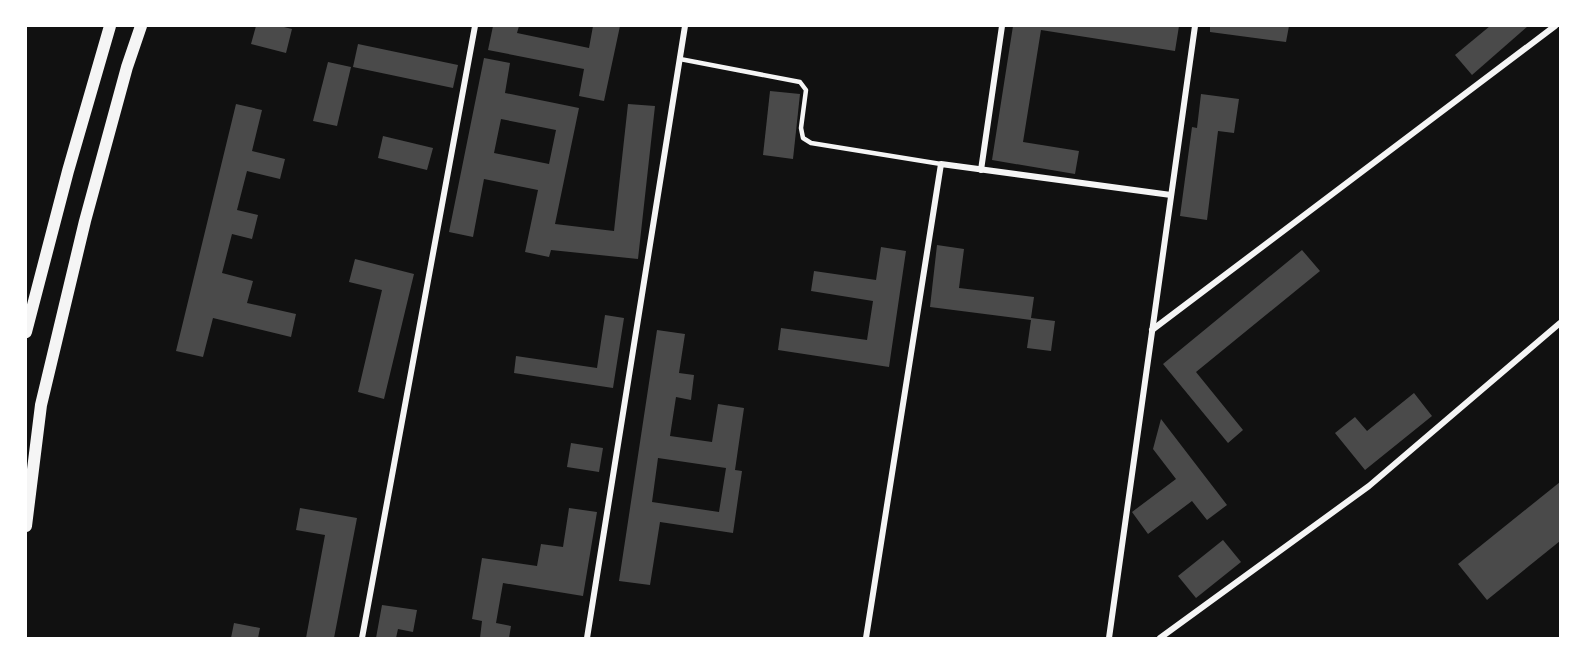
<svg xmlns="http://www.w3.org/2000/svg" width="1586" height="664" viewBox="0 0 1586 664" font-family="Poppins,sans-serif">
<rect width="100%" height="100%" fill="#111"/>
<g fill="#4a4a4a" fill-rule="evenodd">
<path d="M256 26H284V27L292 29 286 53 251 44Z"/>
<path d="M493 26H519L517 33 589 48 593 26H620L604 101 579 96 584 69 488 50Z"/>
<path d="M1013 26H1179L1175 51 1041 30 1023 142 1079 151 1075 174 992 160Z"/>
<path d="M1210 26H1289L1286 42 1210 32Z"/>
<path d="M1490 26H1528L1472 75 1455 55Z"/>
<path d="M358 44 458 65 453 88 353 67Z"/>
<path d="M484 58 510 63 505 93 579 108 555 224 614 231 628 104 655 106 638 259 551 250 549 257 525 252 538 190 484 179 473 237 449 232ZM501 119 556 130 549 164 494 153Z"/>
<path d="M328 62 351 67 337 126 313 121Z"/>
<path d="M770 91 800 94 793 159 763 155Z"/>
<path d="M1201 94 1239 99 1234 133 1218 131 1207 220 1180 216 1192 127 1197 128Z"/>
<path d="M236 104 262 110 252 151 285 159 280 179 247 171 237 210 258 215 252 239 232 234 222 273 253 281 247 303 296 314 291 337 213 318 203 357 176 351Z"/>
<path d="M383 136 433 148 427 170 378 158Z"/>
<path d="M937 245 964 249 959 288 1034 297 1031 318 1055 321 1051 351 1027 348 1031 320 930 307Z"/>
<path d="M881 247 906 251 889 367 778 350 781 328 867 340 873 301 811 291 814 271 876 280Z"/>
<path d="M1302 250 1320 271 1196 372 1243 430 1228 443 1163 364Z"/>
<path d="M355 259 414 274 384 399 358 392 382 290 349 282Z"/>
<path d="M605 315 624 318 613 388 514 373 516 356 597 368Z"/>
<path d="M657 330 685 334 679 373 694 375 691 400 676 397 670 436 712 442 718 404 744 408 735 470 742 471 733 533 660 522 650 585 619 581ZM658 458 726 468 719 512 652 502Z"/>
<path d="M1414 393 1432 416 1365 470 1335 433 1355 417 1367 431Z"/>
<path d="M1161 419 1227 505 1207 520 1192 501 1148 534 1132 512 1176 479 1153 449Z"/>
<path d="M571 443 603 448 599 472 567 467Z"/>
<path d="M1560 482V541L1487 600 1458 564Z"/>
<path d="M300 508 357 518 334 638H306L325 535 296 530Z"/>
<path d="M569 508 597 512 583 596 503 583 496 623 511 626 509 638H480L482 621 472 619 482 558 537 566 541 544 563 547Z"/>
<path d="M1223 540 1241 562 1196 598 1178 576Z"/>
<path d="M382 605 417 610 413 632 398 629 396 638H376Z"/>
<path d="M234 623 260 628 258 638H231Z"/>
</g>
<g fill="none" stroke-linecap="round" stroke-linejoin="round">
<path stroke="#f5f5f5" stroke-width="4.5" d="M680 59 800 82 806 90 801 128 803 138 811 143 941 164"/>
<g stroke="#f5f5f5" stroke-width="6">
<path d="M981 170 1002 26"/>
<path d="M1152 330 1555 26"/>
<path d="M362 638 475 26"/>
<path d="M587 638 685 26"/>
<path d="M866 638 941 164 1171 195"/>
<path d="M1109 638 1195 26"/>
<path d="M1160 638 1369 486 1560 323"/>
</g>
<g stroke="#f5f5f5" stroke-width="12">
<path d="M26 332 68 171 110 26"/>
<path d="M26 526 41 405 85 221 127 67 141 26"/>
</g>
</g>
<rect width="1586" height="664" fill="none" stroke="#ffffff" stroke-width="54"/>
</svg>
